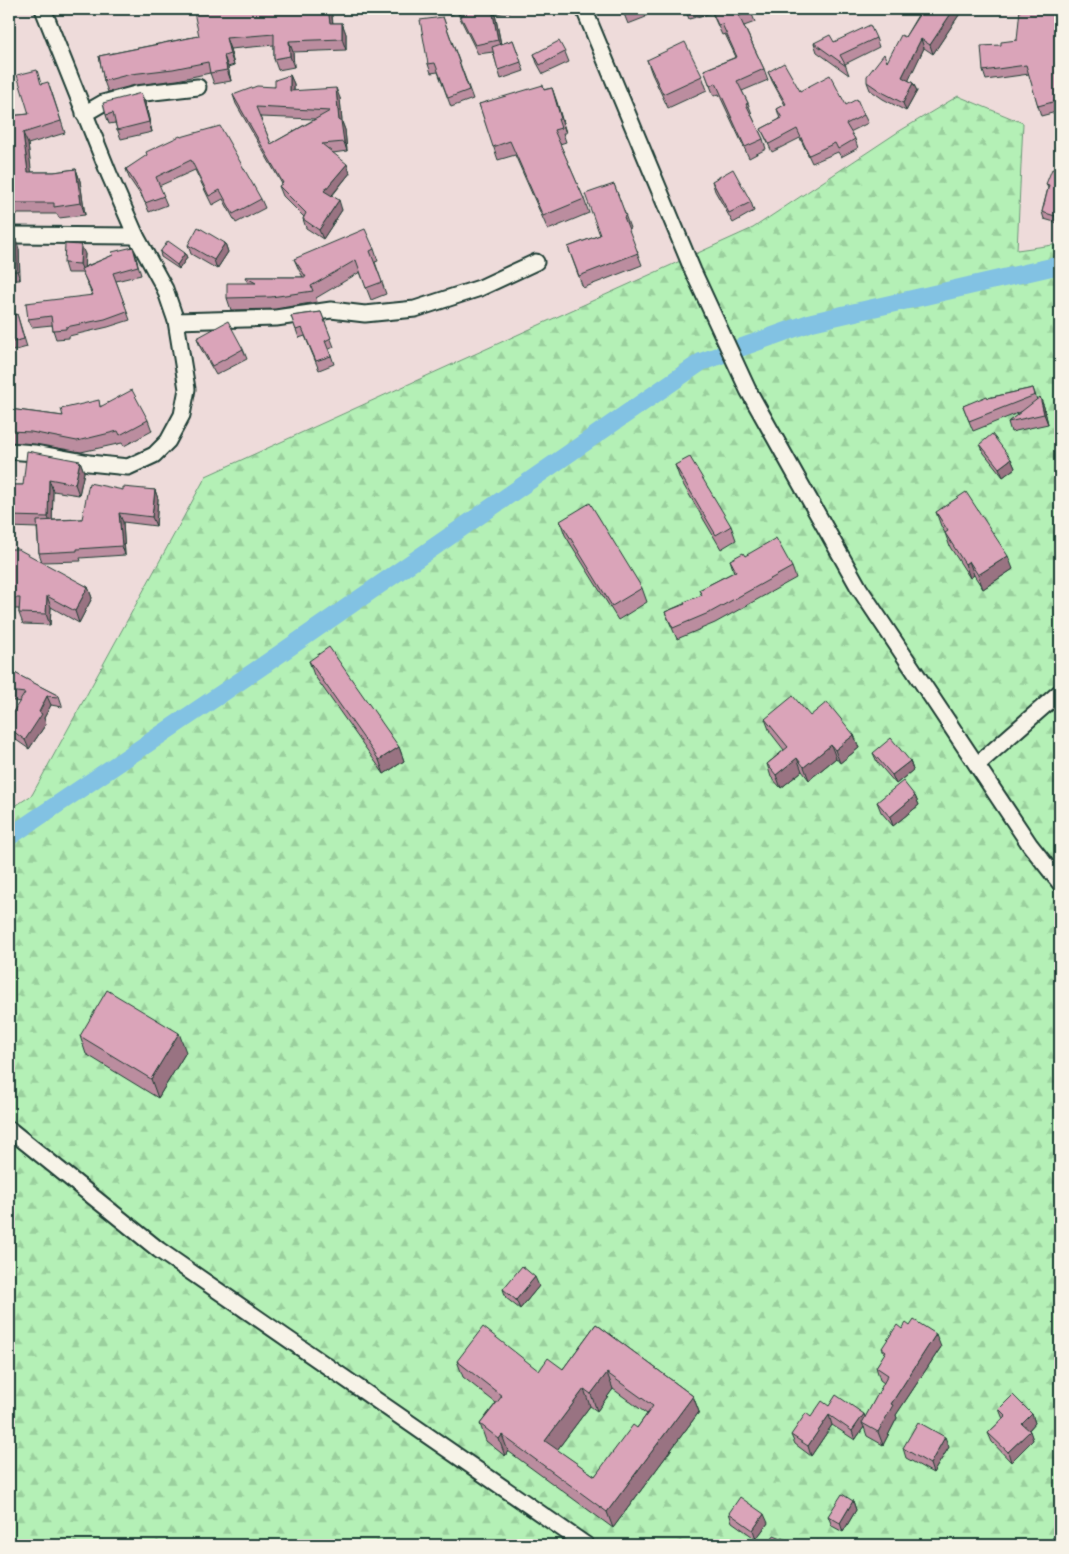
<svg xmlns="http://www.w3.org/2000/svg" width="1069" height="1554" viewBox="0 0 1069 1554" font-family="'Architects Daughter',sans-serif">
<defs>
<pattern id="forest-firs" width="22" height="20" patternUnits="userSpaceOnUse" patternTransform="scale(1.25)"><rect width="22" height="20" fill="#b4f0b6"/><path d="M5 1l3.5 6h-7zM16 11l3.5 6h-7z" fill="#9acf9d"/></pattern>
</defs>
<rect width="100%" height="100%" fill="#eedbda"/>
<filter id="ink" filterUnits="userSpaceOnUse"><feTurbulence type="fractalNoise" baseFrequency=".02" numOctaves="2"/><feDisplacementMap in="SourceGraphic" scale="10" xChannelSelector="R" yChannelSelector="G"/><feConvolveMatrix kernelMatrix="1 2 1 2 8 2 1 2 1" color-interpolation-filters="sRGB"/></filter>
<g filter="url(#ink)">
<path fill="url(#forest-firs)" stroke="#6a9675" d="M958 96 1023 123 1017 250 1060 244V1545H9V810L32 795 206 476 753 228 898 132Z"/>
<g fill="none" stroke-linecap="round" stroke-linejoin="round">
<path stroke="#82c2e3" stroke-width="18" d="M9 837 258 669 701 362 812 322 1060 265"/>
<defs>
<path id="lane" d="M1053 1545 1060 1538"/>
<g id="street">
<path d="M584 9 693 271 748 390 859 588 1030 845 1060 883"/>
<path d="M84 114 103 103 136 94 198 87"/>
<path d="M9 235 136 236 109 174 43 9"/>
<path d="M176 321 276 318 331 310 365 314 415 309 480 288 536 262"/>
<path d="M9 451 34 453 89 463 128 467 154 455 168 441 182 415 187 389 176 321 165 289 136 236"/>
<path d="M977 765 1060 692"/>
<path d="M9 1129 159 1250 586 1545"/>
</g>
</defs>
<use href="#lane" stroke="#1f3d34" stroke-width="11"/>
<use href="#street" stroke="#1f3d34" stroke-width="19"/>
<use href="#lane" stroke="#f7f3e8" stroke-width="8"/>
<use href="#street" stroke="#f7f3e8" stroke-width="15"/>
</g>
<g fill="#bb8d9f" stroke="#1f3d34" fill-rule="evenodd">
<path d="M331 9 333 23H342L346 34V50L293 52 294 67 278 70 274 59V45L230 49 234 65 228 67 231 81 214 84 210 73 177 80 135 85 108 92 104 81 99 56Z"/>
<path d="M448 9H516V10L495 14 501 44 513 40 524 71 501 79 493 52 478 54 457 12 451 15Z"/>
<path d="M622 9H643L646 17 628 24Z"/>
<path d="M685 9H750L755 22 744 26 764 69 768 80 742 91 748 103 752 114H751L763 139 766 149 749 158 719 94 714 96 704 70 736 57 725 34 722 35 712 13 689 19Z"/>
<path d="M906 9H963L933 54 924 48 908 80 913 83 917 91 906 111 883 99 870 90 867 82 887 62 905 37 918 15Z"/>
<path d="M1060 9V111L1041 116 1029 74 986 80 983 71 1001 45 1017 40Z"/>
<path d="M443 17 473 99 451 107 438 72 431 73 428 64Z"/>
<path d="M876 38 879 47 845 64 849 75 817 52 814 43 834 42Z"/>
<path d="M565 52 569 62 543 74 537 63 534 54Z"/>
<path d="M647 60 702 76 707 90 668 108 652 74Z"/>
<path d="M768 72 800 91 846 105 864 115 868 123 850 132 855 139 858 148 841 157 838 152 812 163 800 138 772 152 765 137 761 129 780 119 777 109 785 105 772 81Z"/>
<path d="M290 75 294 84V91L340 98 342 122 345 130 347 151 333 153 350 173 332 196 342 210 323 239 306 228 303 219 304 217 283 196 279 186 282 184 236 104 233 95 275 87ZM260 117 315 119 271 144Z"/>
<path d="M42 84 52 93 65 133 28 144 31 172H54L76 169 80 181 85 215 59 218 57 214H9V116L29 114Z"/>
<path d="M552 88 566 133H563L566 142 560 144 584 199 589 213 548 230 515 155 498 160 479 104Z"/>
<path d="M145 102 152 132 121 139 115 123 109 124 106 115Z"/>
<path d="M181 137 261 199 265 208 236 223 223 199 212 205 195 170 159 186 167 205 149 212 144 200 129 178 126 169Z"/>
<path d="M1060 172 1058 223 1044 219 1042 212 1048 188 1046 184Z"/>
<path d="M712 181 751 202 754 211 733 223 715 191Z"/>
<path d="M614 184 630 228 628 229 642 265 583 288 568 247 600 235Z"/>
<path d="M9 240 19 249 20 280H9Z"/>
<path d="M225 243 228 252 217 269 191 254 188 245Z"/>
<path d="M133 247 141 275 116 281 130 320 108 327 69 336V338L56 339 53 330 52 325 32 327 28 319 92 295 83 273H67L64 263 85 254 84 267Z"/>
<path d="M374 249 378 261 375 262 386 294 371 300 360 272 316 298 317 302 275 309 231 310 227 298 248 283 245 277H303L299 270 294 259Z"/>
<path d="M160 252 185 253 187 258 179 269 161 257Z"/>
<path d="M321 312 334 347 329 349 334 364 319 370 305 336 299 338 291 316Z"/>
<path d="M17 314 27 347 9 352V317Z"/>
<path d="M197 338 243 349 247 359 216 375 200 347Z"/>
<path d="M1033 388 1037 400 1040 397 1044 407 1048 424 1011 432 1008 422 1023 411 973 431 963 406 988 398Z"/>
<path d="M101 406 148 420 152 431 124 446 122 443 81 452 35 444 9 442V409L63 416Z"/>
<path d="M980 444 1011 459 1015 468 1003 477 984 453Z"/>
<path d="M80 461 84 472 79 495 53 491 52 520 82 519 123 490H155L158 499 156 526 123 522 125 555 80 558 81 561 42 562 39 553 37 528 9 527V485H23Z"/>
<path d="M675 465 731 526 736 540 721 549 680 479Z"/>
<path d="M936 512 1013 569 983 589 974 575 970 578 950 547 945 533 941 526Z"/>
<path d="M560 521 642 588 647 602 618 620 565 535Z"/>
<path d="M9 549 88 587 92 598 79 623 51 607 50 625 23 624 19 613V609H11L9 604Z"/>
<path d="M745 556 792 567 796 578 715 623 677 639 665 612 702 596 699 590 734 572 730 560Z"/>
<path d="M9 658 11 659 14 668V673L59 696 62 705V707L51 705 44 718 46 724 29 749 9 735V718L20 702 9 700Z"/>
<path d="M309 661 399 747 404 761 384 774 314 675Z"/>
<path d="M810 716 854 735 859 748 840 763 836 758 809 780 802 771 781 788 771 777 767 764 784 750 770 732 765 719Z"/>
<path d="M873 753 910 761 913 770 896 784 877 762Z"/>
<path d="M915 796 919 805 893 826 881 812 877 802Z"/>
<path d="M80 1036 186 1052 158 1098 86 1054Z"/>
<path d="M539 1286 520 1309 506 1298 503 1289Z"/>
<path d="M596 1324 693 1396 699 1412 613 1528 508 1451 505 1456 486 1441 480 1424 496 1403 463 1377 457 1361 539 1371 563 1369ZM613 1389 647 1414 637 1428 595 1476 557 1450 590 1406 597 1411Z"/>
<path d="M902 1329 941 1347 896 1415 897 1418 883 1445 867 1436 864 1427 855 1440 832 1425 811 1456 795 1444 791 1435 811 1417 829 1406 865 1418 884 1383 880 1380 876 1367 885 1354 882 1348Z"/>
<path d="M999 1409 1032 1414 1035 1423 1029 1430 1033 1440 1011 1462 992 1442 988 1433 1003 1419Z"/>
<path d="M949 1447 933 1473 906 1458 903 1448Z"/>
<path d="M853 1501 856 1510 843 1532 832 1526 828 1516Z"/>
<path d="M729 1513 768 1523 756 1539 732 1522Z"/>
</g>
<g fill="#997382" stroke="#1f3d34">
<path d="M328 9H331L334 34 330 23Z"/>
<path d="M492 9 495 14 502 50 498 40Z"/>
<path d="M954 9H963L933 54 930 45Z"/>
<path d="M342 23 346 34V50L342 39Z"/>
<path d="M1060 34V80L1059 76Z"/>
<path d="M226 38 230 49 234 65 230 54Z"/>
<path d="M921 39 924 48 906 86 902 77Z"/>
<path d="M289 41 293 52 294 67 290 56Z"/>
<path d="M224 56 228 67 231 81 227 70Z"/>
<path d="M290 75 294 84V101L290 91Z"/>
<path d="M913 83 917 91 906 111 903 103Z"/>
<path d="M336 88 340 98 342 122 345 130 347 151 344 142 339 121Z"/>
<path d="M552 88 557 102 566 133 561 119Z"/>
<path d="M141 93 145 102 152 132 149 122Z"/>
<path d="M23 133 28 144 33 184 28 172Z"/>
<path d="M347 164 350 173 328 200 324 191Z"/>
<path d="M76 169 80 181 85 215 81 203Z"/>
<path d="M1060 196V215L1058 223 1055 216Z"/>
<path d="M339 200 342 210 323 239 319 230Z"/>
<path d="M16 239 19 249 20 280 17 271Z"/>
<path d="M225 243 228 252 217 269 214 260Z"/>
<path d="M81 245 85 254 84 273 80 264Z"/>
<path d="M185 253 187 258 179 269 177 265Z"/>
<path d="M1040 397 1044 407 1048 424 1044 414Z"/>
<path d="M1011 459 1015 468 1003 477 999 468Z"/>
<path d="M80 461 84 472 79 495 75 484Z"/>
<path d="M49 479 53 491 52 528 48 517Z"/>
<path d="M155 490 158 499 156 526 152 517Z"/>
<path d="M119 513 123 522 125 555 122 546Z"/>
<path d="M1008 556 1013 569 983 589 978 575Z"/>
<path d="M969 561 974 575 970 578 965 564Z"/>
<path d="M88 587 92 598 79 623 75 611Z"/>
<path d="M47 596 51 607 50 625 46 614Z"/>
<path d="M11 659 14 668 13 680 9 670Z"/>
<path d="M47 696 51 705 44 718 46 724 29 749 25 740Z"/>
<path d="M854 735 859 748 840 763 835 750Z"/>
<path d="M831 745 836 758 809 780 804 767Z"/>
<path d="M399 747 404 761 384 774 379 760Z"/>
<path d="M797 758 802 771 781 788 776 775Z"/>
<path d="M910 761 913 770 896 784 892 775Z"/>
<path d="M915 796 919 805 893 826 890 817Z"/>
<path d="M179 1033 186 1052 158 1098 151 1079Z"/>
<path d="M535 1277 539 1286 520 1309 516 1300Z"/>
<path d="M936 1334 941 1347 896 1415 897 1418 883 1445 878 1432 891 1404Z"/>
<path d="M607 1373 613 1389 597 1411 591 1394Z"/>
<path d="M584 1389 590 1406 551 1458 545 1441Z"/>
<path d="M693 1396 699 1412 613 1528 607 1512Z"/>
<path d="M864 1414 867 1423H862L864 1427 855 1440 852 1431Z"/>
<path d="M1032 1414 1035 1423 1026 1433 1022 1424Z"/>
<path d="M829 1415 832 1425 811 1456 808 1446Z"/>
<path d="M1030 1431 1033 1440 1011 1462 1008 1452Z"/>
<path d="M502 1435 508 1451 505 1456 499 1439Z"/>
<path d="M945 1437 949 1447 933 1473 930 1464Z"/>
<path d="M853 1501 856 1510 843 1532 840 1523Z"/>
<path d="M764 1514 768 1523 756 1539 753 1530Z"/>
</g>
<g fill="#daa4b9" stroke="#1f3d34" fill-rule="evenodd">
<path d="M199 9H328L330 23H342V39L289 41 290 56 274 59V34L226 38 230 54 224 56 227 70 210 73 208 62 173 69 131 74 104 81 99 56 199 36 194 12 200 11Z"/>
<path d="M457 9H492L498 40 475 45Z"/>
<path d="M622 9H640L625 15Z"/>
<path d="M711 9H750L751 11 739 16 764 69 737 81 748 103 746 104 763 139 745 147 716 83 710 86 704 70 737 57 722 24 718 25Z"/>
<path d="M920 9H954L930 45 921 39 902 77 913 83 903 103 880 91 867 82V76L884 54 887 62 901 35 905 37 922 10Z"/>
<path d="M1020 9H1060L1059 76H1060V100L1038 106 1026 65 983 71 981 46 1001 45V42L1017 40Z"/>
<path d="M443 17 469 90 448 98 435 63 428 64 420 20Z"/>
<path d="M870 25 876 38 840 55 846 66 814 43 830 35 834 42Z"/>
<path d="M513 40 521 62 498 70 492 47Z"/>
<path d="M559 41 565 52 540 65 534 54Z"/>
<path d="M685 42 702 76 663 94 647 60Z"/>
<path d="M784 63 800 91 830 75 846 105 857 99 864 115 846 124 855 139 838 149 835 143 809 155 797 129 769 144 761 129 782 118 777 109 786 104 768 72Z"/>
<path d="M37 70 41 84 48 82 61 121 23 133 28 172H54L76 169 81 203 54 207V203H9V116L29 114 17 75Z"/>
<path d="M290 75V91L336 88 339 121H341L344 142 322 144 347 164 324 191 339 200 319 230 303 219 306 213 279 186 283 183 233 95 257 86 275 87V80ZM256 107 330 111 271 144Z"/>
<path d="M543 85 544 90 552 88 561 119H558L561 128 554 130 584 199 543 216 510 141 493 147 479 104Z"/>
<path d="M141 93 149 122 117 130 113 113 106 115 103 103Z"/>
<path d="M220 126 261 199 233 214 220 190 209 196 191 160 156 177 164 196 145 203 140 191 126 169 147 155 146 152 180 136 181 137Z"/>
<path d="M733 169 751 202 729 213 712 181Z"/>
<path d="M1052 169 1060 172V196L1055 216 1042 212 1049 185 1046 184Z"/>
<path d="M614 184 626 216 624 217 638 253 579 276 568 247 600 235 585 194Z"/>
<path d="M198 227 225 243 214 260 188 245Z"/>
<path d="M365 229 374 249 370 251 382 282 366 288 356 260 311 286 313 291 271 297 227 298V283H256L245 277H306L294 259Z"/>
<path d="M16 239 17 271H9V240Z"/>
<path d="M168 241 185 253 177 265 160 252Z"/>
<path d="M65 244 81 245 80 264 64 263Z"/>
<path d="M133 247 138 266 113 273 127 311 105 319 66 327V329L53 330 51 316 28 319 26 303 93 295 81 269 113 255 112 252Z"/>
<path d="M321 312 331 338 325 341 331 356 316 361 302 328 296 330 291 316Z"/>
<path d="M17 314 24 339 9 343V317Z"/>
<path d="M228 321 243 349 212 366 197 338Z"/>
<path d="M1033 388 1035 395 969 421 963 406 987 396 988 398Z"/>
<path d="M132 390 148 420 120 435 118 431 77 441 31 432 9 431V409L63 416 61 409 99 400 100 407Z"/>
<path d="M1040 397 1044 414 1008 422Z"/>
<path d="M992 434 1011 459 999 468 980 444Z"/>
<path d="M27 451 80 461 75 484 49 479 48 517 9 516V485H23Z"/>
<path d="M690 457 731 526 716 535 675 465Z"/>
<path d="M89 483 123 490V487L155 490 152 517 119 513 122 546 77 549V551L39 553 37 521 82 519Z"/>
<path d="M966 492 1008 556 978 575 969 561 965 564 945 533 948 531 936 512Z"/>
<path d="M590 503 642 588 612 606 560 521Z"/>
<path d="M776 538 792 567 711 612 673 628 665 612 685 604 684 602 702 595 699 590 736 571 730 560 743 553 745 556Z"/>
<path d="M9 549H18L88 587 75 611 47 596 46 614 19 613 20 598H9Z"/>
<path d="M329 647 399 747 379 760 309 661Z"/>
<path d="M9 658 11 659 9 670 59 696 58 697 47 696 39 712 42 714 25 740 9 728V718L25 693 9 691Z"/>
<path d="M793 696 810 716 827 702 854 735 835 750 831 745 804 767 797 758 776 775 767 764 788 747 765 719Z"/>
<path d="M891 738 910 761 892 775 873 753Z"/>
<path d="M903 781 915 796 890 817 877 802Z"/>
<path d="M107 990 179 1033 151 1079 80 1036Z"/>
<path d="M522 1266 535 1277 516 1300 503 1289Z"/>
<path d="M914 1320 936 1334 891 1404 893 1405 878 1432 862 1423 888 1375 876 1367 886 1351 882 1348 897 1325 902 1329 906 1323 910 1326Z"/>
<path d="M596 1324 693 1396 607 1512 502 1435 499 1439 480 1424 502 1396 457 1361 483 1327 539 1371 548 1358 563 1369ZM607 1373 653 1406 637 1428 633 1425 595 1476 545 1441 584 1389 591 1394Z"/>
<path d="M836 1395 864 1414 852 1431 829 1415 808 1446 791 1435 806 1413 811 1417 822 1401 829 1406Z"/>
<path d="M1013 1395 1032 1414 1022 1424 1030 1431 1008 1452 988 1433 1006 1416 999 1409Z"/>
<path d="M918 1422 945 1437 930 1464 903 1448Z"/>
<path d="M842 1494 853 1501 840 1523 828 1516Z"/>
<path d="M740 1497 764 1514 753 1530 729 1513Z"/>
<path d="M774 1535 792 1542 791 1545H770Z"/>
</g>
</g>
<rect width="1069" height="1554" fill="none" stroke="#f7f3e8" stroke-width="30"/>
<rect x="15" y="15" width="1039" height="1524" fill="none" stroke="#1f3d34" stroke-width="2" filter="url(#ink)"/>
</svg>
